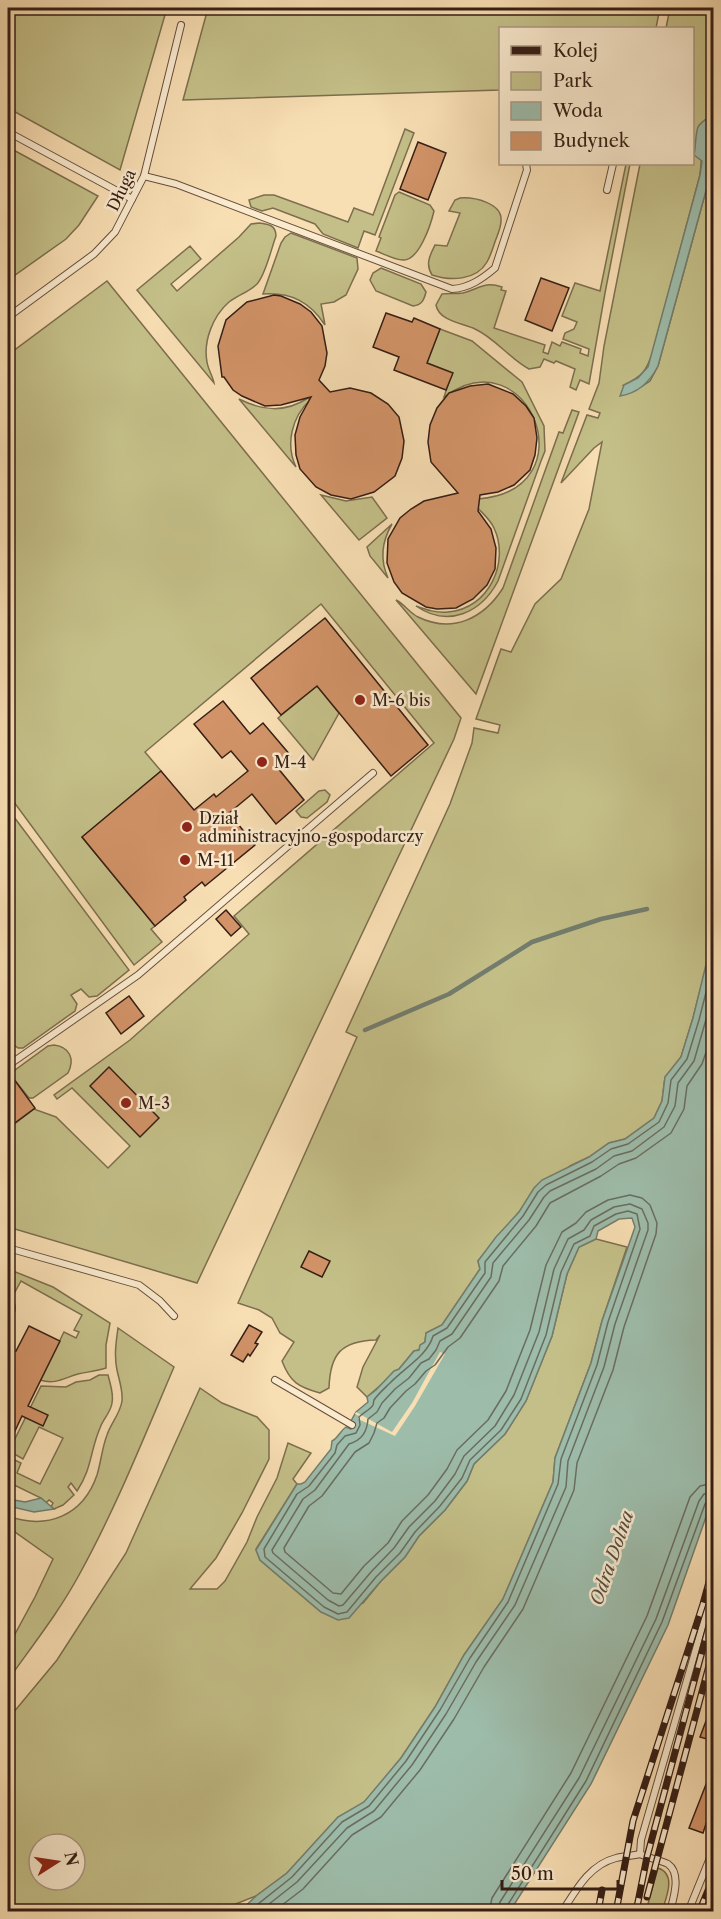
<svg xmlns="http://www.w3.org/2000/svg" width="721" height="1919" viewBox="0 0 721 1919" font-family="'Libre Caslon Text',serif">
<rect width="100%" height="100%" fill="#f8deb3"/>
<filter id="stains"><feTurbulence type="fractalNoise" baseFrequency=".00333" numOctaves="4"/><feColorMatrix values="0 0 0 0 .2 0 0 0 0 .09 0 0 0 0 .02 0 0 0 .5 -.17"/></filter>
<radialGradient id="worn" r=".72"><stop offset=".6" stop-color="#630" stop-opacity="0"/><stop offset="1" stop-color="#630" stop-opacity=".3"/></radialGradient>
<g fill="#c4bf88" stroke="#7c6e4e" stroke-width="1.5" fill-rule="evenodd">
<path d="M8 8H167L120 170 8 108Z"/>
<path d="M208 8H660L656 28H500V90L183 100Z"/>
<path d="M670 8H713V113L712 116 705 120 700 175 653 351C647 370 643 376 624 385L641 387 650 381 658 366 713 165 714 936 693 1018 681 1057 665 1077 662 1101 654 1118 625 1139 609 1143 589 1157 570 1166 519 1212 478 1261 480 1269 442 1325 426 1333 425 1342 419 1350 414 1351 399 1369 367 1397 357 1387 363 1367 380 1335 376 1340C341 1341 330 1354 329 1388L320 1393C298 1387 290 1382 282 1361L294 1342 280 1333 272 1318 259 1310 238 1303 357 1037 346 1032 450 804 472 743 474 728 498 733 500 725 476 719 501 649 511 652 535 604 561 579 589 509 602 442 594 448 561 483 587 415 598 418 600 413 589 409 599 383 604 346 640 164H692V28H666Z"/>
<path d="M405 129 414 133 375 235 364 231 358 248 323 234 315 224 273 208 262 211 251 207 249 200 264 195H274L348 222 354 208 373 215Z"/>
<path d="M8 147 98 196 79 225 66 239 8 280Z"/>
<path d="M626 164H630L605 293 589 384 580 380 576 390 570 387 575 369 556 361 554 363 544 359 540 367 529 369C510 359 495 338 475 329 462 323 439 321 436 305L442 294C449 293 456 294 463 293 479 289 484 281 502 287L501 290 506 291 494 328 545 345 543 352 548 354 552 342 560 346 562 342 581 349 580 353 588 356 589 349 563 339 565 333 574 329 577 322 562 316 575 283 600 291Z"/>
<path d="M399 192 430 205 434 211C431 224 419 261 403 260 395 260 384 254 376 251L381 238 379 237 395 195Z"/>
<path d="M460 198C474 197 503 203 501 221 501 227 498 234 496 239 493 247 491 255 487 262 476 281 450 281 432 275 425 264 430 255 435 245L447 246 460 213 449 211 455 200Z"/>
<path d="M259 223C268 224 276 225 276 236 271 249 266 274 257 284 249 292 238 295 229 302 213 316 203 341 207 362 208 369 213 377 214 383L137 290 190 246 201 259 171 284 177 291 239 237 251 224Z"/>
<path d="M291 233 357 258 358 269 346 295 334 302 321 304 325 325C310 302 291 292 263 294L281 243 285 237Z"/>
<path d="M381 268 421 284 426 292C424 300 422 305 413 306L376 291 370 280 373 273Z"/>
<path d="M107 281 461 718 454 739 197 1283 8 1227V1129L34 1109 56 1117 108 1168 130 1146 72 1088 57 1099 54 1095 130 1040 249 934 234 916 434 743 321 604 145 752 161 771 82 837 155 926 151 929 162 942 134 965 8 794V355Z"/>
<path d="M440 329 472 341 522 382 544 426 545 451 541 461 498 581C481 613 448 628 416 606 427 610 436 613 448 612 489 609 510 562 494 528 490 519 482 513 476 506L478 499C591 490 528 334 444 397L452 373 427 363Z"/>
<path d="M308 398 310 400C292 417 285 444 296 467L239 399C263 411 285 413 308 398Z"/>
<path d="M572 410 579 412 476 694 396 600C403 603 410 613 418 617 453 634 484 618 503 588L559 432 563 433Z"/>
<path d="M321 495 346 501 372 497 387 518 359 540Z"/>
<path d="M392 524C382 541 380 560 388 578L370 556 367 547Z"/>
<path d="M317 686 339 713 313 760 278 718Z"/>
<path d="M325 790 330 795 327 802 307 818 301 817 296 811 319 791Z"/>
<path d="M8 809 129 970 97 996 89 997 81 989 71 995 77 1004 75 1011 23 1048H18L8 1040Z"/>
<path d="M54 1045C70 1047 75 1059 68 1073L33 1098H29L13 1078 11 1073 48 1046Z"/>
<path d="M596 1239 627 1247 602 1321 591 1363 555 1458 553 1482 503 1599 464 1655 435 1707 401 1758 364 1803 338 1817 287 1873 256 1896 218 1911 8 1912V1719L57 1660 126 1553 200 1388 222 1403 257 1417 269 1430V1459L242 1513 216 1558 190 1589H217L225 1581 247 1542 257 1517 277 1478 288 1443 311 1453 293 1479 297 1484 256 1549 260 1560 321 1612 363 1603 381 1581 405 1557 419 1536 445 1510 467 1481 474 1464 505 1434 526 1401 552 1336 567 1274 579 1247ZM39 1844H75V1880H39Z"/>
<path d="M8 1269 53 1287 110 1323 106 1345V1368C97 1371 87 1372 78 1374 64 1378 55 1385 40 1380L64 1332 76 1338 79 1332 74 1330 82 1315 21 1281 15 1292 8 1288Z"/>
<path d="M118 1328 174 1367C144 1437 116 1508 79 1575 59 1612 32 1646 8 1680V1647L35 1597 53 1559 8 1527V1516C47 1530 83 1516 97 1475 101 1462 102 1448 107 1435 111 1423 120 1414 122 1401 123 1390 119 1380 117 1370 114 1356 116 1342 118 1328Z"/>
<path d="M99 1375H108C110 1384 114 1393 112 1403 111 1412 103 1419 100 1428 90 1451 92 1469 77 1491L71 1483 68 1487 74 1495 63 1505 54 1509 51 1507 53 1503 49 1500 46 1503 41 1498 8 1482V1465L11 1458 21 1463 17 1473 40 1484 63 1438 39 1427 23 1459 9 1451 41 1386 66 1387 76 1382 90 1380Z"/>
<path d="M658 1868C677 1874 666 1898 662 1911H646Z"/>
</g>
<g fill="#9dbcaa" stroke="#737d6e" stroke-width="1.5">
<path d="M713 113V165L658 366C650 382 639 393 620 396L624 385 638 378 648 367 700 175 702 161 694 155C696 147 695 135 698 127 701 121 710 118 713 113Z"/>
<path d="M713 936V1497L668 1625 591 1784 510 1911 239 1912 256 1896 287 1873 338 1817 364 1802 401 1758 435 1707 464 1655 503 1599 553 1482 555 1458 591 1363 602 1321 635 1227 632 1218 619 1219 598 1231 596 1239 579 1247 567 1274 552 1336 526 1401 505 1434 474 1464 467 1481 445 1510 419 1536 405 1557 381 1581 349 1618 338 1620 321 1612 260 1560 256 1550 297 1484H301L305 1482 331 1449 332 1441C338 1438 340 1431 346 1427L351 1429 354 1423 351 1421 356 1412 368 1402 367 1397 376 1390 394 1371 399 1369 414 1351 419 1350 420 1345 425 1342 426 1333 442 1325 480 1269 478 1261 496 1237 519 1212 534 1188 542 1180 589 1157 609 1143 625 1139 654 1118 662 1101 665 1077 681 1057 693 1018Z"/>
<path d="M41 1498 54 1509 34 1512 8 1506V1499L25 1502Z"/>
</g>
<path fill="#f8deb3" d="M440 1352 445 1354 415 1406 395 1436 358 1419 359 1416 355 1414 356 1412 392 1432 412 1403Z"/>
<g fill="none" stroke-linecap="round" stroke-linejoin="round">
<g stroke="#696d60" stroke-width="1.5">
<path d="M248 1912 292 1877 342 1822 369 1806 406 1761 440 1710 470 1658 508 1602 558 1484 561 1459 597 1365 608 1322 640 1229 637 1214 628 1211 616 1214 594 1226 590 1236 574 1244 561 1272 546 1335 521 1399 501 1430 470 1460 462 1478 440 1506 415 1532 400 1553 376 1577 347 1612 338 1614 324 1607 265 1557 264 1549 297 1494 309 1486 335 1453 337 1445 345 1436 356 1433 360 1425 359 1417C363 1413 371 1409 373 1405 374 1403 373 1402 374 1400 377 1395 385 1388 390 1383 403 1369 428 1355 433 1336L447 1328 485 1273V1262L523 1216 538 1192 546 1185 592 1162 611 1149 628 1144 659 1122 668 1103 671 1080 687 1059 699 1020 714 961"/>
<path d="M259 1912 297 1882 347 1828 374 1811 412 1765 446 1714 476 1662 515 1605 566 1487 568 1461 604 1367 615 1324 648 1230V1223L642 1209 630 1204 614 1207 591 1220 584 1230 568 1239 554 1269 539 1332 514 1395 495 1426 464 1456 455 1474 435 1501 409 1527 394 1548 371 1572 343 1605 339 1606 328 1600 273 1553 272 1550 303 1499 315 1490 349 1444C362 1440 367 1432 368 1419L377 1412 382 1403 395 1389 409 1378 421 1363 429 1359 436 1350 440 1341 452 1334 491 1277 493 1263 529 1220 544 1197 550 1191 596 1169 614 1156 632 1151 664 1127 675 1106 678 1083 694 1061 714 992"/>
<path d="M273 1912 303 1889 352 1835 381 1817 420 1770 454 1719 484 1667 523 1609 574 1490 577 1463 613 1370 624 1327 656 1234 657 1223 650 1205 642 1198 630 1195 608 1200 586 1212 576 1223 562 1232 546 1265 530 1330 506 1391 488 1420 457 1450 447 1469 428 1495 402 1521 388 1543 364 1566 341 1594 333 1593 285 1552 284 1548 309 1506 322 1496 355 1452 369 1443 374 1433 377 1423 384 1418 390 1408 406 1391 415 1384 426 1371 435 1365 448 1347 460 1338 499 1281 503 1266 536 1226 550 1203 601 1176 619 1164 636 1158 671 1133 684 1109 687 1086 702 1064 714 1029"/>
<path d="M489 1912 492 1898 571 1773 647 1616 690 1497 700 1486 714 1483"/>
<path d="M498 1912 500 1902 579 1778 656 1619 699 1501 704 1494 714 1492"/>
<path d="M506 1912 507 1906 586 1781 662 1622 705 1504 709 1500H714"/>
</g>
<path stroke="#737d6e" stroke-width="4.5" d="M365 1030 449 994 532 942 601 919 647 909"/>
</g>
<g fill="#d29368" stroke="#351e15" stroke-width="1.5">
<path d="M418 142 446 153 428 200 400 189Z"/>
<path d="M541 278 569 288 552 331 525 320Z"/>
<path d="M274 295 281 296 300 304 311 312 322 326 327 353 325 366 319 380 330 392 350 388 371 393 388 404 399 417 404 441 402 458 395 476 374 492 351 499 331 495 316 487 300 469 296 455 295 435 300 417 311 397 281 405 265 406 242 396 233 390 224 377H222L218 346 226 320 247 302Z"/>
<path d="M386 313 412 322 414 318 440 329 427 363 453 373 446 390 394 370 399 357 373 347Z"/>
<path d="M488 384 513 394 526 406 534 418 537 438 535 455 530 470 514 485 498 492 480 495 478 511 491 529 496 548 495 569 487 585 473 599 456 608 437 609 426 607 402 593 394 582 387 563 388 539 400 518 411 509 424 501 458 493 431 462 428 442 430 425 437 408 449 393 470 386Z"/>
<path d="M325 618 428 745 391 776 317 686 281 715 251 678Z"/>
<path d="M223 701 250 734 263 723 291 756 277 767 304 800 276 824 252 794 229 813 255 845 205 886 202 882 184 897 186 900 155 926 82 837 161 771 194 810 214 794 216 797 248 771 231 751 222 758 194 724Z"/>
<path d="M226 910 241 927 231 936 216 919Z"/>
<path d="M129 996 144 1016 121 1034 106 1013Z"/>
<path d="M109 1067 159 1118 140 1137 90 1086Z"/>
<path d="M8 1071 35 1108 8 1128Z"/>
<path d="M309 1251 330 1261 322 1277 301 1267Z"/>
<path d="M249 1325 262 1332 255 1343 258 1344 250 1356 248 1354 243 1362 231 1355Z"/>
<path d="M29 1326 60 1341 28 1406 48 1415 43 1426 22 1416 8 1446V1362L13 1350 16 1351Z"/>
<path d="M712 1705H714V1741L700 1737Z"/>
<path d="M712 1769 714 1824 707 1821 703 1833 689 1828Z"/>
</g>
<g fill="none" stroke-linecap="round" stroke-linejoin="round">
<defs>
<g id="service">
<path d="M8 132 132 199"/>
<path d="M144 176 176 184 452 289C469 288 482 279 495 268L527 170 526 164"/>
<path d="M607 190 613 164"/>
<path d="M8 317 94 254 115 232 144 176 181 25"/>
<path d="M8 1055 13 1062 138 975 373 773"/>
<path d="M8 1248 139 1285 160 1301 174 1316"/>
<path d="M8 1297C13 1304 13 1311 8 1318"/>
<path d="M275 1380 352 1425"/>
<path d="M562 1912C576 1890 589 1865 616 1858 623 1856 632 1856 640 1854"/>
<path d="M670 1912C673 1899 682 1874 668 1864 660 1860 648 1858 640 1854L641 1840 714 1586"/>
<path d="M688 1912 714 1848"/>
</g>
</defs>
<use href="#service" stroke="#664e3c" stroke-width="8"/>
<use href="#service" stroke="#faeace" stroke-width="6"/>
<defs>
<g id="rail">
<path d="M647 1897 714 1647"/>
<path d="M598 1912 602 1890"/>
<path d="M616 1912 633 1821 703 1604 714 1564"/>
<path d="M636 1912 647 1857 714 1607"/>
<path d="M699 1912 714 1876"/>
</g>
</defs>
<use href="#rail" stroke="#351e15" stroke-width="7"/>
<use href="#rail" stroke="#faeace" stroke-width="4.5" stroke-dasharray="14" stroke-linecap="butt"/>
</g>
<g fill="#8f2418" stroke="#faeace" stroke-width="2">
<circle cx="360" cy="700" r="6"/>
<circle cx="262" cy="762" r="6"/>
<circle cx="187" cy="827" r="6"/>
<circle cx="185" cy="860" r="6"/>
<circle cx="126" cy="1103" r="6"/>
</g>
<g text-anchor="middle" dominant-baseline="central" stroke-width="5" stroke-linejoin="round" paint-order="stroke">
<g font-size="16" fill="#351e15" stroke="#faeace">
<text transform="translate(121 190) rotate(-64)">Długa</text>
</g>
<g font-size="16" fill="#351e15" stroke="#faeace" text-anchor="start">
<text x="372" y="700">M-6 bis</text>
<text x="274" y="762">M-4</text>
<text x="199" y="818">Dział<tspan x="199" dy="18">administracyjno-gospodarczy</tspan></text>
<text x="197" y="860">M-11</text>
<text x="138" y="1103">M-3</text>
</g>
<g font-size="18" font-style="italic" fill="#544d42" stroke="#faeace">
<text transform="translate(612 1558) rotate(-71)">Odra Dolna</text>
</g>
</g>
<rect width="721" height="1919" fill="none" stroke="#f8deb3" stroke-width="30"/>
<rect x="9" y="9" width="703" height="1901" fill="none" stroke="#351e15" stroke-width="3"/>
<rect x="15" y="15" width="691" height="1889" fill="none" stroke="#351e15" stroke-width="1.5"/>
<rect x="499" y="27" width="195" height="138" fill="#faeace" stroke="#ab9884" stroke-width="1.5"/>
<rect x="511" y="46" width="30" height="9" fill="#351e15" stroke="#ab9884" stroke-width="1.5"/>
<text x="553" y="57" font-size="18" fill="#351e15">Kolej</text>
<rect x="511" y="72" width="30" height="18" fill="#c4bf88" stroke="#ab9884" stroke-width="1.5"/>
<text x="553" y="87" font-size="18" fill="#351e15">Park</text>
<rect x="511" y="102" width="30" height="18" fill="#9dbcaa" stroke="#ab9884" stroke-width="1.5"/>
<text x="553" y="117" font-size="18" fill="#351e15">Woda</text>
<rect x="511" y="132" width="30" height="18" fill="#d29368" stroke="#ab9884" stroke-width="1.5"/>
<text x="553" y="147" font-size="18" fill="#351e15">Budynek</text>
<g transform="translate(57 1862) rotate(78)"><circle r="28" fill="#faeace" stroke="#ab9884" stroke-width="1.5"/>
<path d="M0-4.5L10 22L0 15L-10 22Z" fill="#8f2418"/>
<text y="-9" font-size="16" font-weight="bold" text-anchor="middle" fill="#351e15">N</text>
</g>
<path d="M502 1880v9h116v-9" fill="none" stroke="#351e15" stroke-width="3"/>
<text x="511" y="1880" font-size="18" fill="#351e15" stroke="#faeace" stroke-width="4.5" paint-order="stroke">50 m</text>
<rect width="100%" height="100%" filter="url(#stains)"/>
<rect width="100%" height="100%" fill="url(#worn)"/>
</svg>
